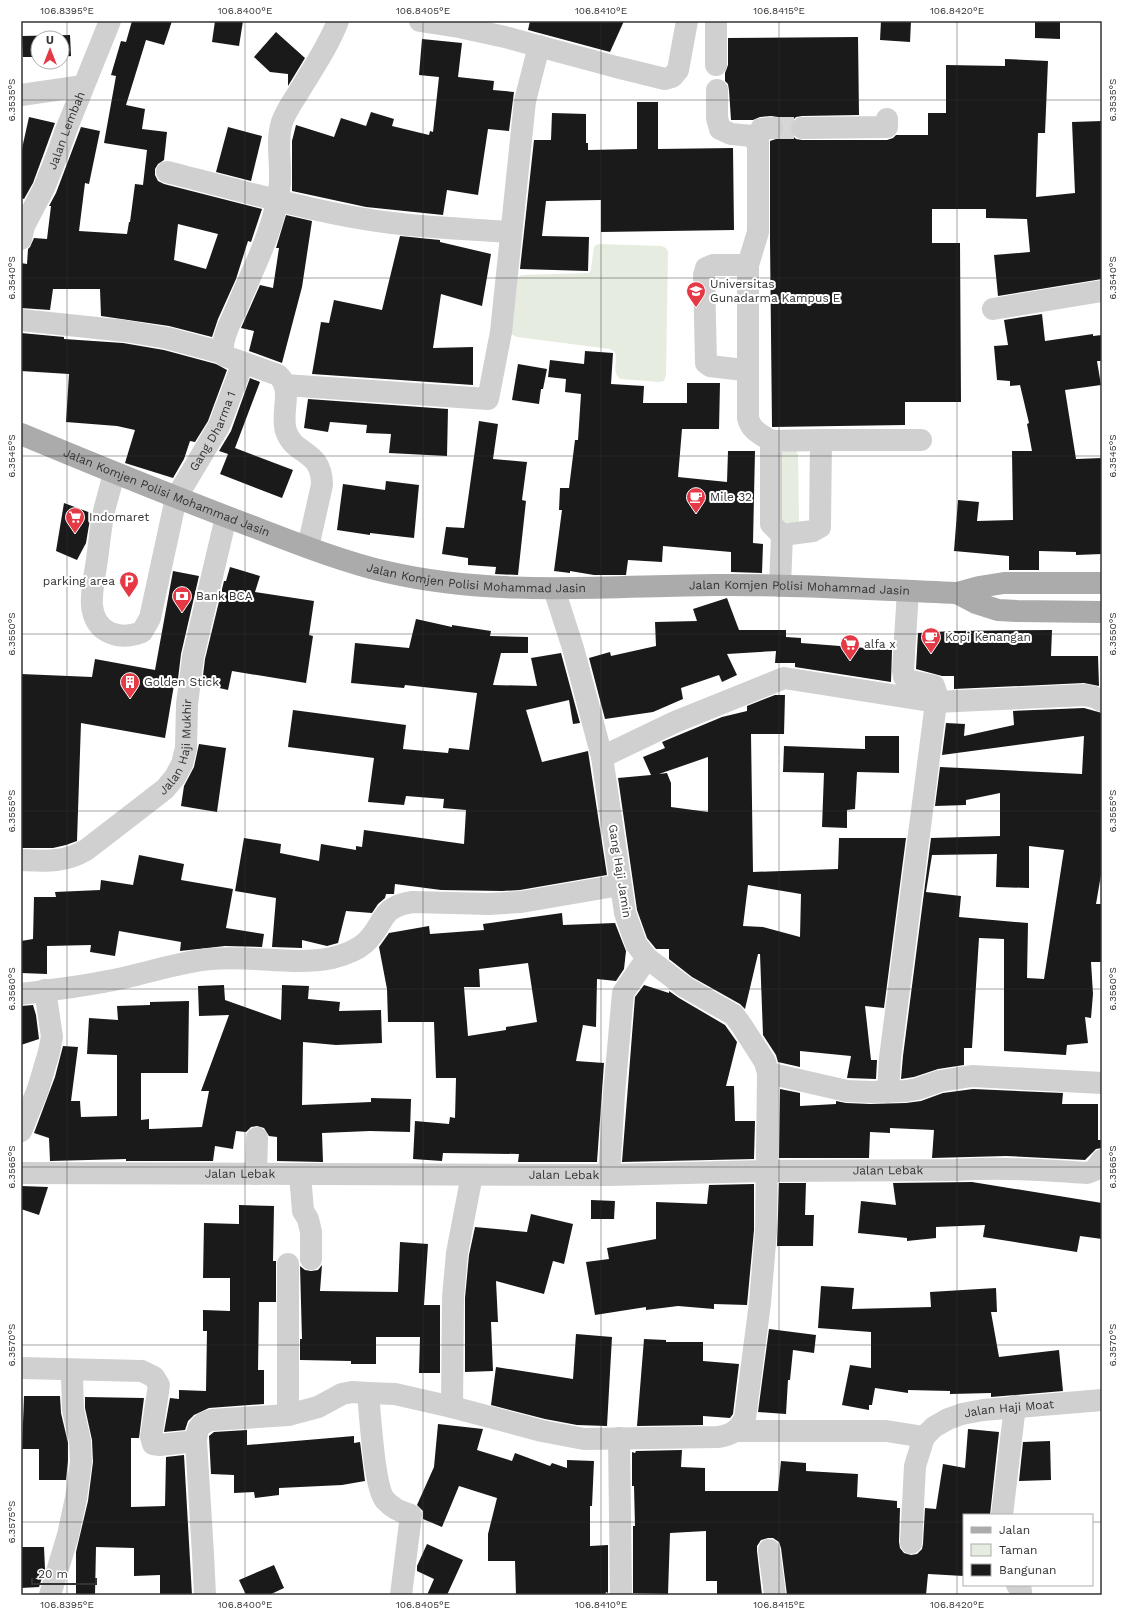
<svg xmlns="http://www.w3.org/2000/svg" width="1123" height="1616" viewBox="0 0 1123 1616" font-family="'Work Sans',sans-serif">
<rect width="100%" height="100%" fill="#fff"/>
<g fill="#e6ecdf">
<path d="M599 244 661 246 666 248 668 252 666 375 664 381 659 382 621 379C611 374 618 361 615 352L610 349 517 337 511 334 516 278 522 275 589 273 591 269 594 247 596 245Z"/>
<path d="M796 451 798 454 799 521 798 523H781L780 452Z"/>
</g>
<g fill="#1a1a1a" fill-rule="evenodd">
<path d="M132 21H172L164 45 146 40 126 105 145 109 142 129 167 132 164 160 158 164 155 169V175L158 181 164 184 262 209 251 242 248 241 236 279 218 319 212 337 169 326 101 316 100 289H53L50 310 21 308V263L27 264 28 249 30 247 34 238 47 239 51 206H49L56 193 81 127 100 131 89 184 85 183 79 231 127 234 129 222H130L135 184 143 185 147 150 104 143 116 76 111 75 121 41 126 42ZM178 224 218 234 206 269 174 260Z"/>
<path d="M215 21H243L239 46 212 42Z"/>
<path d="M530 21H624L610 52 528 30Z"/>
<path d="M881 21H911L910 42 880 40Z"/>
<path d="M1035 21H1060V39L1035 38Z"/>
<path d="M276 32 305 58 288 86V74L270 72 254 57Z"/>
<path d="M70 35 71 56 62 57V38H38V57H23L22 36Z"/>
<path d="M858 37 859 115 802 116 796 117 791 122 790 128 791 134 796 139 802 140H887L893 138 896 135H928V113H946V65L1005 66V59L1048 61 1045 133H1038L1036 197 1075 193 1072 122 1102 121V279L998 296 994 255 1030 252 1027 219 986 218V209H932V243H960L961 402H905V425L772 427 770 241V141L779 138 783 133 784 126 782 121 778 117 771 116 760 117 753 120H731L729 90 728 84 725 81V73L728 65V38Z"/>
<path d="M422 39 462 43 458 77 494 81 493 90 514 92 509 131 488 129 478 195 447 190 443 215 366 207 292 191V141L296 125 334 137 341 118 366 126 371 112 394 119 392 126 429 135 430 131 433 132 439 77 419 75Z"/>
<path d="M637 102H658V149L733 148 734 230 601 232V200L546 201 542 236 589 237 588 271 520 269 534 140H551L552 113 586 114V143H588V150L637 149Z"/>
<path d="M29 117 55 123 33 183 24 199 21 198V153Z"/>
<path d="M228 127 262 136 251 181 216 172Z"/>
<path d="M286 215 312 221 302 287 282 363 249 351 254 331 241 328 260 285 273 288 279 248H276Z"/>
<path d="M400 236 440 240V242L491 254 482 306 441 294 433 348 473 347V385L312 374 321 322 329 323 334 300 382 310Z"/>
<path d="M1042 314 1045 341 1093 334V336L1102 335V361H1097L1101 385 1065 390 1076 459 1102 458V554L1076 555V552L1039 551V570H1009V556L954 551 958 500 979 502 977 521 1013 520 1012 451H1032L1027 424 1029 423 1020 385 1010 386V381L997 380 994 346 1008 345 1004 320Z"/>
<path d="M21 333 64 337V339L123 343 164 350 216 364 227 370 208 421 195 442 190 441 184 459 173 478 125 463 135 430 117 426 66 422 69 374 21 371Z"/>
<path d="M585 351 613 353 611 384 644 386 643 403H687V383H720L719 429H682L678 477 727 482 728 451H755L753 543 763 544 762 573 731 572V552L663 546 662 562 628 560 626 575H594L570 571V573L554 571 562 510H559L560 488H569L575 440H578L581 394 565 392 566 379 548 377 550 360 584 364Z"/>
<path d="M518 364 547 369 543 389H541L539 404 512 400Z"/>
<path d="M250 378 260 382 235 448 293 470 282 498 220 474 228 454 219 451 231 431Z"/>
<path d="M308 399 448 409 447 456 389 453 391 434 366 433 367 425 330 422 328 432 304 428Z"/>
<path d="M479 421 498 424 493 459 527 462 522 500 526 501 518 575 495 574 496 567 468 565V558L442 554 446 527 464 528Z"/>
<path d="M386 481 419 485 414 538 370 533V535L337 530 343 484 385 490Z"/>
<path d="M64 503 91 513 86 543 77 560 56 551Z"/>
<path d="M230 567 260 576 255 592 314 601 309 635 313 636 306 683 232 671 228 690 202 684 205 659 224 581H226Z"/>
<path d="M173 571 199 576 181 654 178 679H175L165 738 81 723 77 841 66 845 53 848H21V674L92 677 95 659 155 670Z"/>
<path d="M727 598 739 630H786V637L801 638V643L892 650 891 682 795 667V663H775L776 651 727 654 737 675 722 682 719 675 681 688 683 699 653 712 605 719 589 658 610 652 611 656 656 646 655 622 697 621 693 609Z"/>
<path d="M416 619 452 627V625L491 631 490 636 528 637V653H501L493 685 537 686 531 658 561 653 580 723 573 724 569 700 526 710 542 762 588 751 607 875 520 890 502 891 441 890 395 884 394 894H386L385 898 378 904 372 913 346 911 338 943 327 946 302 940V948L272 947 276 898 235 891 244 838 281 844 280 853 319 861 321 844 356 850V846L362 847 364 830 464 844 466 810 443 808 444 799 406 796 404 805 368 802 374 758 288 747 293 710 406 725 403 749 448 753 449 748 469 750 477 693 405 685 404 688 351 683 355 643 409 648Z"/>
<path d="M1052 630 1051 656H1098L1099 686 1084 683 954 689V676H942L916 669 918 633 952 631Z"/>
<path d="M775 695H785L784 734H751L753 872 838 869 839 838H906L884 1008 865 1006 871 1060H877L876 1079 847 1078 851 1056 800 1051V1067L778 1062 776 1055 763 1035 760 954H758L745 1009 740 1004 692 977 669 959V949H656L647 938 637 910 618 778 651 775 643 757 665 748 662 742 722 717 747 711V706ZM708 757V812L671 807V783L667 773 659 774ZM748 885 801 894 800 937 763 927 743 926Z"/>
<path d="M1084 708 1102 713V869L1096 904H1102V962H1091L1093 994 1091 1018 1085 1017 1088 1043 1067 1045 1066 1055 1004 1051V939L979 938 972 1048H964V1065L938 1069 914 1077 901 1079 903 1056 931 838 1000 836V793L966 800V805L935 806 940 767 1082 774 1084 736 942 755 946 723 965 724 964 736 1014 725 1013 711ZM1029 846 1064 850 1044 979 1027 978 1028 923 959 917 961 896 926 892 932 855 997 854 996 887 1029 888Z"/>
<path d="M865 736H899V773L857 772 855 809 847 810V828L822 827 824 773 783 772 784 746 865 749Z"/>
<path d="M199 744 226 748 217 812 181 806 184 786 194 767Z"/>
<path d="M139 855 184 864 181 880 233 889 226 928 264 934 262 947 225 946 180 951 181 942 119 931 115 956 90 952 91 945 47 946V974L21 973V941L33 939 34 897H56L55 892 100 890 101 880 133 885Z"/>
<path d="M562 913 563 925 615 923 626 951 624 969 616 981 597 979 596 1027 583 1025 576 1061 604 1063 597 1162H518L519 1154 443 1153 442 1161 413 1159 415 1121 449 1124 450 1117 455 1118 456 1078H436L434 1022H388L387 989 379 947 389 933 429 926 430 934 484 930 483 924ZM528 963 537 1022 506 1027V1030L468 1036 464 987H480L479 969Z"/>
<path d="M224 985 225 1000 281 1020 282 985 309 986 308 999 340 1002 339 1011 381 1010 382 1043 336 1045 303 1042 302 1105 371 1102V1098L411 1099 410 1132 370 1131 322 1133 323 1162 277 1161V1137L269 1136 264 1128 257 1126 251 1127 246 1132 236 1131 233 1149 215 1146 213 1161H126V1159L50 1161 49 1138 34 1133 55 1077 63 1046 78 1047 71 1101H80L81 1117 117 1116V1055L87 1054 89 1018 118 1020 117 1006 150 1005V1002L189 1001 188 1073H141V1120L149 1119V1129L202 1127 209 1091H201L229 1015 199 1016 198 986Z"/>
<path d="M644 985 669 993V991L679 998 725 1025 737 1042 726 1086H734L735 1121H755L754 1159 622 1162 635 997Z"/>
<path d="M33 1005 36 1015 39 1039 21 1045V1006Z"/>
<path d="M780 1089 800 1093V1106L836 1104V1101L846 1103 870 1104 906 1103 921 1101 943 1093 973 1089 1063 1093 1062 1104H1098V1140H1102V1148L1096 1149 1085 1160 1006 1156 932 1158 934 1130 890 1128V1133L870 1132 869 1158H779Z"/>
<path d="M972 1182 1102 1203V1239L1080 1236 1077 1252 983 1237 985 1225 936 1227V1238L907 1241V1238L858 1233 861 1201 896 1205 893 1183Z"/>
<path d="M779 1183H806L805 1215H814L813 1246H777Z"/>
<path d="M754 1184V1230L747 1305 714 1304V1309L678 1306 646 1310V1307L595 1315 586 1262 609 1259 607 1248 656 1239V1202L707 1204 709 1185Z"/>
<path d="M21 1186 48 1187 39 1215 21 1209Z"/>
<path d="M591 1200 615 1201 614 1219H591Z"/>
<path d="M239 1205 274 1206 273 1261H276V1302H259L258 1370H264V1404L209 1408 194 1415 188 1421 185 1430 164 1432 170 1398 179 1399V1390L206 1391 207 1331H203V1310L230 1311V1278H203L204 1223 239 1224Z"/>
<path d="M531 1214 573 1224 564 1264 553 1261 544 1294 496 1281 498 1322H491L493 1371 465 1372V1298L469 1255 475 1227 527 1232Z"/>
<path d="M400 1242 428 1244 424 1305H440V1373H419L420 1337H376V1364H351V1361L300 1360V1339H302L300 1266 305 1270 311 1271 318 1270 322 1265 320 1291 398 1292Z"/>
<path d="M821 1286 854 1288 852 1309 931 1307 930 1292 996 1288 997 1312H991L999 1357 1059 1350 1063 1391 991 1397V1393L950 1394V1391L908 1390V1393L875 1388 872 1405H869V1410L842 1405 850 1365 871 1368V1332L818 1328Z"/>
<path d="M769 1329 816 1335 814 1353 793 1350 790 1380H788L786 1414 758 1412Z"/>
<path d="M576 1334 612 1337 607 1426 577 1425 545 1419 491 1405 496 1367 573 1379Z"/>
<path d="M644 1339 666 1340V1342H703V1361L739 1364 733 1414 730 1418 703 1416V1425L637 1426Z"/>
<path d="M24 1396H60L61 1413 68 1443V1461L66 1480H39V1449H22Z"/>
<path d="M85 1397 144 1398 139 1438H131V1507L165 1506 166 1457 184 1455 192 1595H160V1575L134 1576V1548L96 1547 95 1595H76V1552L88 1501 93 1462 92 1440 85 1408Z"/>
<path d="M438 1424 483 1429 477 1450 512 1461 515 1453 550 1466 552 1463 567 1468V1460L594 1461 592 1506H590V1546L608 1545V1593L606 1592 605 1595H516L515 1561H488V1534L497 1498 459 1486 442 1527 423 1519V1511L417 1505 434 1467Z"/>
<path d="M968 1429 999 1432 990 1515H964V1576L928 1574 926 1595H787L781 1548 779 1542 773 1538H768L761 1540 757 1546V1551L762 1595H717V1581H706V1531L670 1533 668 1594 633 1593V1526H635L634 1486H632V1452L635 1453 636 1451 682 1450 681 1467 705 1468V1491H778L781 1461 806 1463V1471L858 1474 857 1497 897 1501V1508H900L899 1542 900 1548 904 1553 911 1555 917 1554 922 1549 923 1544 925 1508 936 1509 943 1464 965 1468Z"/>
<path d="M247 1430V1445L354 1436V1443L360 1442 365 1481 342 1485 279 1488V1495L255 1498 254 1492 234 1493V1475L211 1474 209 1436 214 1432Z"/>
<path d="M1050 1441 1051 1480 1019 1481 1023 1442Z"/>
<path d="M427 1544 463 1560 447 1595H427L434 1579 417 1571V1566Z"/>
<path d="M21 1547H44L45 1569 39 1587 21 1588Z"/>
<path d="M274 1565 284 1588 269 1595H246L239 1580Z"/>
</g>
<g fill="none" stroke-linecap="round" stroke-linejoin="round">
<path stroke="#d6d6d6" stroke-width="22" stroke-dasharray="22 11" stroke-linecap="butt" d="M772 128H802"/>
<g stroke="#d0d0d0" stroke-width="22">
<path d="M420 21 459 27 505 37 616 67 665 79 672 77 678 70 687 21"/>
<path d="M716 21V65"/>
<path d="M717 90V118L720 129 731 134 753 136 756 139 757 144"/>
<path d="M21 95 83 86"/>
<path d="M802 128 887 127V119"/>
<path d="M167 172C240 190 318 214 392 223 431 228 471 229 510 232"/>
<path id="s1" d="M21 239 24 226 44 188 56 158 66 130 110 21"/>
<path d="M748 265H713L706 268 704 275 706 363 710 366 743 370 747 371 748 375"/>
<path d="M993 309 1102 291"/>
<path d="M21 320 125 331 167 338 223 353"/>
<path d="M285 385 488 399 501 332 525 101 539 46"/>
<path d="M821 440 820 527 813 531 782 535 771 524V441Z"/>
<path d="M821 440H921"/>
<path d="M771 441C761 434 751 431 748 418V265L758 232V138L761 129 772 128"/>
<path id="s2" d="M114 473C111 486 107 499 104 511 100 529 99 548 96 566 94 579 91 593 92 606 95 633 119 641 142 632L150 618 176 498 219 426 243 363"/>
<path d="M308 547 322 485C322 449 294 456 286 431 280 412 294 390 278 375L225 356C217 346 233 317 238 305 253 269 273 231 279 191 283 168 275 144 282 122 287 108 296 97 303 85 316 64 329 44 338 21"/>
<path d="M780 586 782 535"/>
<path d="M602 757 675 722 784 678 936 702 1085 695 1094 697 1102 701"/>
<path id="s3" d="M21 860C45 861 64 863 86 850L165 789 175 777 182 764 186 748 187 704 193 657 226 517"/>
<path d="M21 994C50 990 79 987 108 981 143 975 176 962 211 959 251 955 293 966 332 958 344 955 356 951 365 943 386 924 378 907 413 902L489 904 521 902 620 885"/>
<path d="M768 1073 847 1091 871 1092 906 1091 917 1089 940 1081 972 1076 1102 1083"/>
<path d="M888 1092 890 1058 937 695 934 686 907 680 904 677 903 670 908 591"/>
<path d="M21 1131 38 1089 49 1052 52 1037 45 990"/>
<path id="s4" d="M21 1173 609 1175 767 1171 956 1170C1000 1167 1043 1170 1087 1173L1095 1170 1102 1160"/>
<path d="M256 1174 257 1138"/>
<path d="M300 1174 303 1211 308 1219 311 1232V1259"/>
<path d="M609 1175 614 1094 623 993 647 958"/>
<path d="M21 1368 142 1371 154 1377 159 1385 151 1437 153 1444 160 1445 196 1441"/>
<path d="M368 1393C370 1413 374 1487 385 1500 393 1509 400 1511 411 1515L401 1595"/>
<path d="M452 1407 453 1297 457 1253 472 1175"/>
<path d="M288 1415V1264"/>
<path d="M735 1431H886L924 1437"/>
<path d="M619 1438 621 1595"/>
<path d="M1002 1515 1015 1406"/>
<path id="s5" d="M911 1543 915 1466 924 1437 934 1427 948 1419 962 1414 983 1410 1102 1400"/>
<path d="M769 1550 775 1595"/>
<path d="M1017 1585 1021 1590V1595"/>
<path d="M50 1595 68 1535 76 1498 81 1462 80 1441 73 1410 72 1376 68 1370"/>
<path d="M205 1595 203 1554 196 1441C197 1429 199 1423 212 1420L288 1415 318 1407 342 1394 352 1392 368 1393 395 1394 452 1407 542 1431 584 1439 718 1437C732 1435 739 1430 745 1418L760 1303 766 1231 768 1073 765 1062 742 1026 734 1015 685 987 647 958 636 944 625 913 602 757 573 648 554 589"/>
</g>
<g stroke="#ababab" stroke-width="22">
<path id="s6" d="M21 434C100 467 179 499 259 529 301 545 344 562 387 572 495 597 606 586 715 585 796 584 877 590 957 593L979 587 1004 583H1102"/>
<path d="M957 593 976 603 998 610 1017 611 1102 612"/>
</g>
</g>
<path fill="none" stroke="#333" stroke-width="1" stroke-opacity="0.45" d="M67 21V1595M245 21V1595M423 21V1595M601 21V1595M779 21V1595M957 21V1595M21 100H1102M21 278H1102M21 456H1102M21 634H1102M21 811H1102M21 989H1102M21 1167H1102M21 1345H1102M21 1522H964M1092 1522H1102"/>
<defs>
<symbol id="university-pin" viewBox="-11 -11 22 30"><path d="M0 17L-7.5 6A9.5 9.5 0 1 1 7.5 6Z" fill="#e63946" stroke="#fff"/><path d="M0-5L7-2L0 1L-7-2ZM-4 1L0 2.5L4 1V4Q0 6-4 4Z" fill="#fff"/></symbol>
<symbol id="cafe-pin" viewBox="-11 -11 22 30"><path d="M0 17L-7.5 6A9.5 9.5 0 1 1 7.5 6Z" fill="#e63946" stroke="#fff"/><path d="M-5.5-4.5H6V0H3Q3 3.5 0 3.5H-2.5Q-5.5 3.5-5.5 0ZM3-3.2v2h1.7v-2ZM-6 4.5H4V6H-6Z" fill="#fff"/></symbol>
<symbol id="supermarket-pin" viewBox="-11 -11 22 30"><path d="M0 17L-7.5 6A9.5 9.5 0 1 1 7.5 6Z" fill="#e63946" stroke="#fff"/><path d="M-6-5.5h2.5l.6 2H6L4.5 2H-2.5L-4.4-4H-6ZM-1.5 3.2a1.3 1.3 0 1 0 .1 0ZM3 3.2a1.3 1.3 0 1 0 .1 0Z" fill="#fff"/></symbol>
<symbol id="parking-pin" viewBox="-11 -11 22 30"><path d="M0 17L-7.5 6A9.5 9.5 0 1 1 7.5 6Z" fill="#e63946" stroke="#fff"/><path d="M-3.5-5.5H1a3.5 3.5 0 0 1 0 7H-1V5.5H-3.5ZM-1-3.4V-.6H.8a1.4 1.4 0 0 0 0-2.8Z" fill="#fff"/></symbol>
<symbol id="bank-pin" viewBox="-11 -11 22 30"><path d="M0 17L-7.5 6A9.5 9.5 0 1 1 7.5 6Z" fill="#e63946" stroke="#fff"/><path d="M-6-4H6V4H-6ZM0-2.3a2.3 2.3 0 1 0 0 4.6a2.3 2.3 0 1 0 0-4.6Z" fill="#fff"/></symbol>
<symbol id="building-pin" viewBox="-11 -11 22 30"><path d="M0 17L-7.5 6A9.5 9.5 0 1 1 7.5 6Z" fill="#e63946" stroke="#fff"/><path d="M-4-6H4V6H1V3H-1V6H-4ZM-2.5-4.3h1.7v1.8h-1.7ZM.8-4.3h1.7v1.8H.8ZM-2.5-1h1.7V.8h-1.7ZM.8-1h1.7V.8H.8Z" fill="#fff"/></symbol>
</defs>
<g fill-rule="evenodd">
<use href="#university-pin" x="685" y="280" width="22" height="30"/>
<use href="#cafe-pin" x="685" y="486" width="22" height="30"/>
<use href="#supermarket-pin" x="64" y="506" width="22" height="30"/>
<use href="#parking-pin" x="118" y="570" width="22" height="30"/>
<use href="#bank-pin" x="171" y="585" width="22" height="30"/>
<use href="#cafe-pin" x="920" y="626" width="22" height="30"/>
<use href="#supermarket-pin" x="839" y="633" width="22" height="30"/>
<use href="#building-pin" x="119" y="671" width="22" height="30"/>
</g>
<g text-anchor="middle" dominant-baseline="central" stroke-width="4" stroke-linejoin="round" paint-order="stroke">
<g font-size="12" fill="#333" stroke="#fff">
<text stroke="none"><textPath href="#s1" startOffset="118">Jalan Lembah</textPath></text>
<text stroke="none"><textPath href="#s2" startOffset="417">Gang Dharma 1</textPath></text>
<text stroke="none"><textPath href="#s6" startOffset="157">Jalan Komjen Polisi Mohammad Jasin</textPath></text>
<text stroke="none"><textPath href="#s6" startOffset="481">Jalan Komjen Polisi Mohammad Jasin</textPath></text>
<text stroke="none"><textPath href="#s6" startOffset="805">Jalan Komjen Polisi Mohammad Jasin</textPath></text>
<text stroke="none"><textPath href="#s3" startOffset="212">Jalan Haji Mukhir</textPath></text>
<text transform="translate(620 871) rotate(81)">Gang Haji Jamin</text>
<text stroke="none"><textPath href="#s4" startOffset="867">Jalan Lebak</textPath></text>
<text stroke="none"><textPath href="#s4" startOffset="219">Jalan Lebak</textPath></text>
<text stroke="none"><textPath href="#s4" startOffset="543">Jalan Lebak</textPath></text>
<text stroke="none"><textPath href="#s5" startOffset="200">Jalan Haji Moat</textPath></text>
</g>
<g font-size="12" fill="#333" stroke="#fff" text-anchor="start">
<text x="710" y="284">Universitas<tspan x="710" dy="14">Gunadarma Kampus E</tspan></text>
<text x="710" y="497">Mile 32</text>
<text x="89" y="517">Indomaret</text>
<text x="115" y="581" text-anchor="end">parking area</text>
<text x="196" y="596">Bank BCA</text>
<text x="945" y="637">Kopi Kenangan</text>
<text x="864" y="644">alfa x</text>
<text x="144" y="682">Golden Stick</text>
</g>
</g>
<rect width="1123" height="1616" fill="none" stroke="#ffffff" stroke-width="44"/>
<rect x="963" y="1514" width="130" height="72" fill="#ffffff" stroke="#adadad"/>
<rect x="971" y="1527" width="20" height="6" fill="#ababab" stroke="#adadad"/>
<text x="999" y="1534" font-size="12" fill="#333333">Jalan</text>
<rect x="971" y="1544" width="20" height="12" fill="#e6ecdf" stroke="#adadad"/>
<text x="999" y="1554" font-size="12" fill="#333333">Taman</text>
<rect x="971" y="1564" width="20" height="12" fill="#1a1a1a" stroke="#adadad"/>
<text x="999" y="1574" font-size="12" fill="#333333">Bangunan</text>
<g transform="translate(50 50)"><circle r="19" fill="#ffffff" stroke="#adadad"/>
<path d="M0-3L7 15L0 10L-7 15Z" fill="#e63946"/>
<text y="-6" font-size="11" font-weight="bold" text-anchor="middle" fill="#333333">U</text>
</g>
<path d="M32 1578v6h64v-6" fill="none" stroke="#333333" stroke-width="2"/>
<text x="38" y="1578" font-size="12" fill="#333333" stroke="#ffffff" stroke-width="3" paint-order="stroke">20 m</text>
<rect x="22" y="22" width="1079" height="1572" fill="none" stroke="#333" stroke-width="1.5"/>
<g font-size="10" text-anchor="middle" fill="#333">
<text x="67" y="14">106.8395°E</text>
<text x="245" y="14">106.8400°E</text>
<text x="423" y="14">106.8405°E</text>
<text x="601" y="14">106.8410°E</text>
<text x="779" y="14">106.8415°E</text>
<text x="957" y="14">106.8420°E</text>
<text transform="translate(11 100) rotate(-90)" y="4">6.3535°S</text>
<text transform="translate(1112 100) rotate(-90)" y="4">6.3535°S</text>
<text transform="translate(11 278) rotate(-90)" y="4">6.3540°S</text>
<text transform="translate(1112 278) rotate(-90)" y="4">6.3540°S</text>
<text transform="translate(11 456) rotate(-90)" y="4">6.3545°S</text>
<text transform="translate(1112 456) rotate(-90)" y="4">6.3545°S</text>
<text transform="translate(11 634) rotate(-90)" y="4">6.3550°S</text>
<text transform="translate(1112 634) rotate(-90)" y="4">6.3550°S</text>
<text transform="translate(11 811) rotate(-90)" y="4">6.3555°S</text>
<text transform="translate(1112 811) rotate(-90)" y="4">6.3555°S</text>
<text transform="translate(11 989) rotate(-90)" y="4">6.3560°S</text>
<text transform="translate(1112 989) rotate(-90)" y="4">6.3560°S</text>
<text transform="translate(11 1167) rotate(-90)" y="4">6.3565°S</text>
<text transform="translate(1112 1167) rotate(-90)" y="4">6.3565°S</text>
<text transform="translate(11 1345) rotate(-90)" y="4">6.3570°S</text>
<text transform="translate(1112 1345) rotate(-90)" y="4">6.3570°S</text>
<text transform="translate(11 1522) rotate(-90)" y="4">6.3575°S</text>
<text x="67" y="1608">106.8395°E</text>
<text x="245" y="1608">106.8400°E</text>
<text x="423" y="1608">106.8405°E</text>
<text x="601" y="1608">106.8410°E</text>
<text x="779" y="1608">106.8415°E</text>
<text x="957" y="1608">106.8420°E</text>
</g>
</svg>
